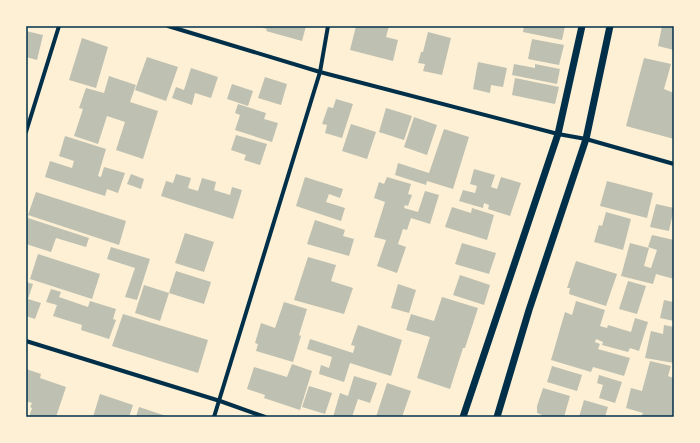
<svg xmlns="http://www.w3.org/2000/svg" width="700" height="443" viewBox="0 0 700 443" font-family="'PT Sans Narrow',sans-serif">
<rect width="100%" height="100%" fill="#fdf0d5"/>
<g fill="#bec0b2">
<path d="M258 26H306L302 41 266 31 267 29Z"/>
<path d="M356 26H389L386 37 398 40 393 61 350 50Z"/>
<path d="M524 26H565L562 40 523 32Z"/>
<path d="M662 26H674V50L658 46Z"/>
<path d="M26 31 43 35 37 60 26 57Z"/>
<path d="M428 32 451 38 442 75 423 71 425 64 418 63 421 52H423Z"/>
<path d="M82 38 108 47 96 88 69 80Z"/>
<path d="M532 39 564 45 559 65 528 59Z"/>
<path d="M147 57 178 67 166 101 135 90Z"/>
<path d="M644 58 671 64 664 89 674 93V139L626 126Z"/>
<path d="M478 62 507 68 503 87 491 85 490 93 473 89Z"/>
<path d="M514 64 535 68V64L560 69 557 84 512 75Z"/>
<path d="M191 68 218 77 211 98 195 93 192 105 172 98 176 87 184 90Z"/>
<path d="M109 76 136 85 130 102 158 111 143 159 116 150 125 122 107 116 98 144 74 136 83 109 79 108 86 88 104 93Z"/>
<path d="M265 77 287 84 281 105 258 98Z"/>
<path d="M515 78 559 87 555 104 512 95Z"/>
<path d="M232 84 253 91 248 106 227 99Z"/>
<path d="M336 99 353 104 342 138 325 133 327 125 322 124 328 107 333 108Z"/>
<path d="M238 104 266 113 264 119 278 123 272 142 235 130 240 115 235 113Z"/>
<path d="M386 108 412 116 404 140 379 132Z"/>
<path d="M414 117 437 125 427 155 404 147Z"/>
<path d="M351 124 376 132 367 159 342 151Z"/>
<path d="M444 129 469 137 453 189 427 181 426 185 395 175 398 163 429 173Z"/>
<path d="M236 135 267 144 260 165 244 160 246 155 231 150Z"/>
<path d="M65 136 106 149 98 176 101 177 104 167 125 173 118 193 107 189 105 196 45 177 50 161 72 168 74 161 59 156Z"/>
<path d="M474 169 495 175 491 187 497 189 501 177 521 183 510 216 488 209 489 205 484 203 483 208 459 201 463 190 475 193 477 186 470 184Z"/>
<path d="M131 174 144 179 141 189 127 184Z"/>
<path d="M176 174 191 178 188 188 198 191 202 178 216 182 214 190 230 195 232 187 242 190 233 219 161 196 166 181 173 183Z"/>
<path d="M305 177 343 189 340 198 329 194 326 202 345 208 341 221 296 206Z"/>
<path d="M387 177 411 184 408 194 412 195 408 206 405 205 404 208 418 212 425 191 439 195 430 224 411 218 407 230 403 229 398 244 406 247 397 273 377 266 386 240 374 237 385 202 374 198 379 182 384 184Z"/>
<path d="M607 181 653 193 647 218 600 206Z"/>
<path d="M36 192 126 221 119 245 28 215Z"/>
<path d="M656 204 674 208 669 231 650 227Z"/>
<path d="M452 207 471 213 472 208 494 215 487 240 445 227Z"/>
<path d="M606 212 631 219 623 250 594 242 599 225 602 226Z"/>
<path d="M28 218 89 238 86 247 56 238 51 252 26 244V226Z"/>
<path d="M315 220 345 230 343 236 354 239 349 256 307 244Z"/>
<path d="M185 233 214 242 204 272 175 263Z"/>
<path d="M652 235 674 240V279L656 274 653 284 621 276 630 243 649 248 644 266 651 268 657 250 648 247Z"/>
<path d="M462 243 496 253 489 274 455 264Z"/>
<path d="M111 247 150 259 137 300 125 297 135 268 107 259Z"/>
<path d="M38 254 100 274 92 299 30 279Z"/>
<path d="M308 257 336 265 331 281 353 288 344 314 294 300Z"/>
<path d="M576 261 617 274 606 306 569 294 570 288H567Z"/>
<path d="M176 271 211 282 204 304 169 293Z"/>
<path d="M460 275 490 285 484 305 453 295Z"/>
<path d="M628 281 646 286 637 314 619 309Z"/>
<path d="M26 282 33 284 28 299 41 303 35 319 26 316Z"/>
<path d="M398 284 416 290 409 313 391 308Z"/>
<path d="M144 285 169 293 160 321 135 313Z"/>
<path d="M51 289 61 292 59 297 88 307 90 301 116 309 113 319 116 320 109 339 81 330 82 325 53 316 57 305 46 302Z"/>
<path d="M442 297 478 308 465 348H463L450 389 417 378 430 337 406 330 411 314 434 321Z"/>
<path d="M673 298 674 321 660 318 664 300 673 302Z"/>
<path d="M576 301 605 310 600 326 607 328 608 325 631 332 635 318 648 322 639 351 630 348 628 352 602 345 603 342 596 339 595 342 600 344 598 349 630 358 624 376 593 367 591 372 551 360 565 312 572 315Z"/>
<path d="M284 302 307 309 299 335 301 336 293 362 256 351 258 344 255 343 261 323 275 328Z"/>
<path d="M123 314 208 340 198 373 112 346Z"/>
<path d="M358 325 402 340 391 376 350 363 344 382 319 374 321 365 329 368 332 357 307 349 310 339 353 353 355 346 351 345Z"/>
<path d="M664 325 674 327V363L645 358 651 331 663 334Z"/>
<path d="M650 361 671 366 668 376 674 378V417H641L643 413 626 408 631 388 642 391Z"/>
<path d="M292 364 312 371 300 410 264 398 265 395 247 389 254 367 287 377Z"/>
<path d="M552 366 582 375 577 391 547 382Z"/>
<path d="M26 369 41 374 40 378 66 387 56 417H29L32 408 30 407 32 403 26 401Z"/>
<path d="M599 375 622 382 615 403 599 398 603 385 597 383Z"/>
<path d="M354 376 377 383 370 403 358 399 352 417H333L340 393 348 396Z"/>
<path d="M387 383 411 391 402 417H376Z"/>
<path d="M309 386 332 393 325 414 302 407Z"/>
<path d="M543 388 570 396 564 417H542V415L537 413V406Z"/>
<path d="M100 394 133 405 129 417H93Z"/>
<path d="M584 400 608 407 605 417H579Z"/>
<path d="M139 407 169 417H136Z"/>
</g>
<g fill="none" stroke-linecap="round" stroke-linejoin="round">
<g stroke="#003049" stroke-width="4">
<path d="M168 26 320 72 558 134 586 139 674 164"/>
<path d="M26 132 59 26"/>
<path d="M26 341 220 401 265 417"/>
<path d="M214 417 320 72 328 26"/>
</g>
<g stroke="#003049" stroke-width="7">
<path d="M463 417 558 134 582 26"/>
<path d="M497 417 529 310 586 139 610 26"/>
</g>
</g>
<rect width="700" height="443" fill="none" stroke="#fdf0d5" stroke-width="54"/>
<rect x="27" y="27" width="646" height="389" fill="none" stroke="#003049" stroke-width="1.5"/>
</svg>
